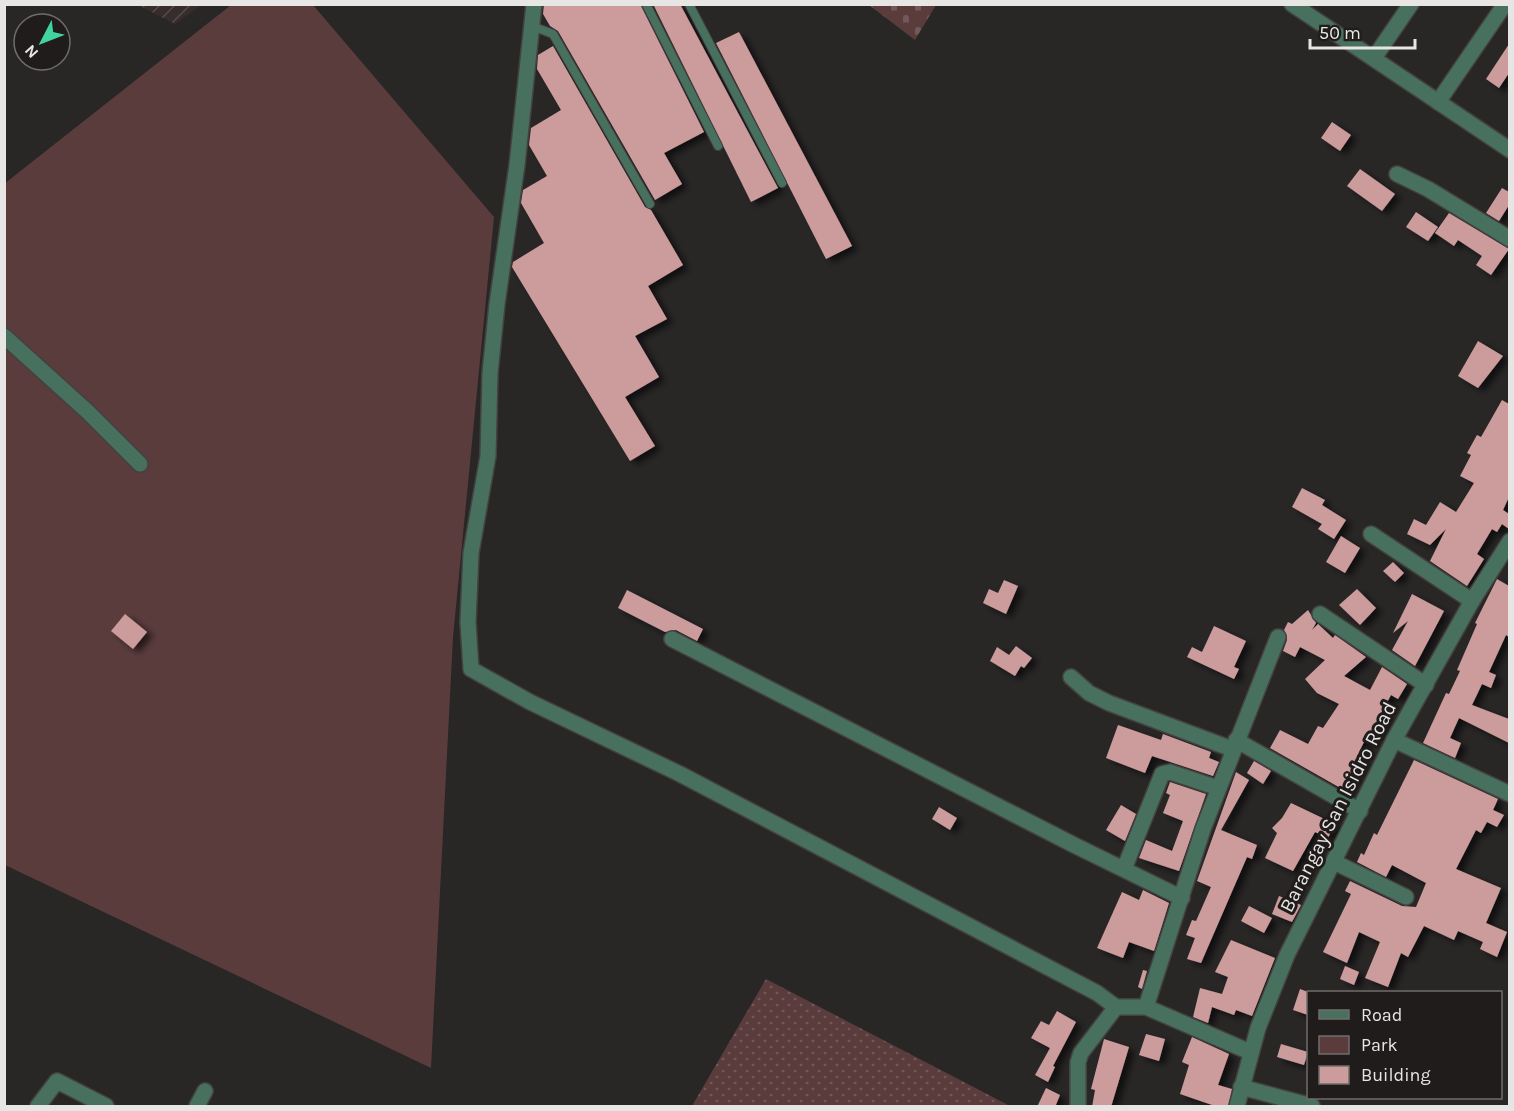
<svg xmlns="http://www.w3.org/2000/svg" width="1514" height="1111" viewBox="0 0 1514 1111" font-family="Karla,sans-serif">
<defs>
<pattern id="industrial-furrows" width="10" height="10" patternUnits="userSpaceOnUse" patternTransform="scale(1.5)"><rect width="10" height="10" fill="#382d2d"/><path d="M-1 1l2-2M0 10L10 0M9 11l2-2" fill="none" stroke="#554b4b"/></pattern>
<pattern id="grass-dots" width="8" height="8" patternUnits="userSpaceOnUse" patternTransform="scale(1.5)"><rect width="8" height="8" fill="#5a3c3d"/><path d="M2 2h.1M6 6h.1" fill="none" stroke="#725859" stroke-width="1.8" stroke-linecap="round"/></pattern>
<pattern id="cemetery-stones" width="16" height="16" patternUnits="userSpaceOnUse" patternTransform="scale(1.5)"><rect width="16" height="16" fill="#5a3c3d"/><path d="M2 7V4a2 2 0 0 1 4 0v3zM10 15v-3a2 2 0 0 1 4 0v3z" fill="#725859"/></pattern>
<filter id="shadow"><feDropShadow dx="6" dy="4" stdDeviation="3" flood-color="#0009"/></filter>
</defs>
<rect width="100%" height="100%" fill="#292626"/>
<path fill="url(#industrial-furrows)" d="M138 5H201L175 24Z"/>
<path fill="url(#grass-dots)" d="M766 979 1010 1106H692Z"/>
<path fill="url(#cemetery-stones)" d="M869 5H936L915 40Z"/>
<path fill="#5a3c3d" d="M231 5H313L494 217 453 637 431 1068 5 865 4 184Z"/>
<g fill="#cc9c9c" filter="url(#shadow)">
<path d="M544 4H640L704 132 664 153 682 184 655 200 558 31 550 26 543 14Z"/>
<path d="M653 4H680L778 188 751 202Z"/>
<path d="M739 32 852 246 826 259 716 43Z"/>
<path d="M1509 44V73L1499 88 1486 79Z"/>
<path d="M553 46 645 207 651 210 683 265 648 286 667 319 635 336 659 377 625 397 655 446 630 461 512 267 513 262 544 243 521 203 523 190 547 176 529 145 531 128 561 110 537 69 538 55Z"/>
<path d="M1332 122 1351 135 1340 151 1321 138Z"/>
<path d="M1360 169 1395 194 1382 211 1347 186Z"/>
<path d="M1502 188 1509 192V205L1499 221 1486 213Z"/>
<path d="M1416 212 1438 227 1428 241 1406 227Z"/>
<path d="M1449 213 1509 249 1491 275 1476 265 1482 256 1458 240 1454 246 1435 233Z"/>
<path d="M1478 341 1503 356 1478 388 1458 376Z"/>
<path d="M1502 400 1509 404V497L1503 510 1509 514V529L1502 524 1497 532 1492 529 1477 554 1484 559 1467 586 1430 561 1446 529 1430 545 1407 534 1414 519 1426 525 1440 502 1456 512 1474 483 1460 476 1471 455 1467 453 1477 435 1481 437Z"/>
<path d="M1302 488 1325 500 1322 505 1346 520 1334 539 1318 529 1322 524 1292 507Z"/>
<path d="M1341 536 1360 548 1345 573 1326 562Z"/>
<path d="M1393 562 1404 573 1395 582 1383 571Z"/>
<path d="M1497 579 1509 586V637L1506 635 1489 672 1496 675 1491 688 1482 684 1472 705 1509 719V743L1459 718 1450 738 1461 743 1455 758 1423 743 1446 693 1449 694 1460 671 1457 670 1477 624 1475 623Z"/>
<path d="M1004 580 1018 586 1006 614 983 603 989 589 998 593Z"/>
<path d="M1357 589 1376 608 1360 625 1339 605Z"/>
<path d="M627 590 703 629 697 641 676 630 665 632 618 608Z"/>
<path d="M1412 594 1444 611 1415 666 1392 650 1408 621 1393 633Z"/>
<path d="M1308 610 1316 623 1312 630 1318 624 1333 638 1335 635 1366 657 1344 676 1370 690 1382 667 1407 684 1398 699 1391 695 1378 719 1383 721 1376 736 1369 732 1357 756 1362 759 1344 790 1270 748 1280 730 1308 744 1318 726 1323 728 1339 704 1317 693 1305 679 1325 660 1300 647 1295 657 1283 651 1287 640 1284 630 1288 622 1292 624Z"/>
<path d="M125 614 147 632 133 649 111 631Z"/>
<path d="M1214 626 1246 641 1234 667 1239 669 1234 679 1187 657 1192 647 1202 652Z"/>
<path d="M1016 646 1032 658 1024 668 1021 666 1015 676 990 661 997 647 1009 655Z"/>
<path d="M1118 725 1161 740 1163 734 1211 752 1209 758 1219 762 1213 776 1152 756 1145 773 1106 758Z"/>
<path d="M1414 760 1498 799 1493 810 1504 815 1497 827 1487 822 1481 833 1476 830 1456 869 1501 888 1486 923 1507 932 1497 957 1480 949 1483 942 1458 931 1454 940 1424 926 1408 957 1401 953 1388 987 1365 978 1380 942 1359 932 1347 963 1323 952 1351 894 1345 891 1350 881 1402 906 1416 907 1426 883 1392 865 1386 877 1357 862 1361 853 1364 855 1374 833 1377 835Z"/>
<path d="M1254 761 1271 771 1263 784 1247 773Z"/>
<path d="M1236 772 1249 780 1221 830 1257 845 1252 859 1247 857 1201 963 1187 959 1195 938 1186 935 1192 920 1196 921 1211 887 1197 881Z"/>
<path d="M1170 782 1206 794 1179 871 1139 858 1146 840 1172 851 1183 821 1163 813 1170 795 1166 793Z"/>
<path d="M1291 803 1335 824 1328 838 1315 832 1293 871 1265 858 1277 833 1272 828 1282 818Z"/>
<path d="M1121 805 1136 814 1125 841 1106 830Z"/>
<path d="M939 807 957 818 950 830 932 819Z"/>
<path d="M1143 890 1169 903 1154 951 1129 942 1123 958 1097 948 1122 892 1139 900Z"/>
<path d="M1279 896 1301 905 1292 922 1272 914Z"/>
<path d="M1249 906 1272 918 1264 933 1241 921Z"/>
<path d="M1231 940 1275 958 1252 1016 1236 1010 1234 1015 1212 1007 1208 1023 1193 1017 1200 988 1222 994 1228 977 1215 972Z"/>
<path d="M1345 966 1359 972 1354 985 1340 979Z"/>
<path d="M1143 970 1147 971 1142 989 1138 987Z"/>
<path d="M1300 989 1308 992V1015L1293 1010Z"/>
<path d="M1057 1011 1076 1022 1053 1066 1055 1067 1048 1082 1035 1075 1050 1048 1031 1038 1041 1021 1049 1025Z"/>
<path d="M1146 1034 1165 1039 1159 1061 1139 1055Z"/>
<path d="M1192 1037 1229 1054 1218 1085 1232 1089 1228 1107H1218L1180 1094 1189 1065 1182 1062Z"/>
<path d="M1104 1039 1129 1047 1111 1107H1092L1095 1090 1091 1089Z"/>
<path d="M1281 1044 1308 1052 1304 1065 1277 1057Z"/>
<path d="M1046 1088 1060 1095 1055 1107H1037Z"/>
</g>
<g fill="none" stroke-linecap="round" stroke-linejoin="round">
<defs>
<g id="service">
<path d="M646 4 718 146"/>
<path d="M689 4 782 183"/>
<path d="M532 26 553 34 650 204"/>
</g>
<g id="minor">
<path d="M534 4 517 165 497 304 490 373 488 456 471 553 468 622 471 669 530 702 680 774 1097 993 1116 1007H1146L1250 1052"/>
<path d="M1292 4 1510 150"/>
<path d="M1374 58 1411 4"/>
<path d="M1438 102 1505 4"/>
<path d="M1397 174 1428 189 1510 239"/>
<path d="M4 336 88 412 140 464"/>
<path d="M1371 534 1472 601"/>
<path d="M1320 614 1426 685"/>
<path d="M672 639 1074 845 1182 898"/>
<path d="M1071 677 1089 693 1109 703 1232 749"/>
<path d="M1236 740 1360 811"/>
<path d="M1394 740 1510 794"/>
<path d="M1334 862 1406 897"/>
<path d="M1124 869 1162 774 1170 772 1218 788"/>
<path d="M1146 1007 1203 829 1278 637"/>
<path d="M1241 1087 1312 1106"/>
<path d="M38 1106 57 1081 106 1106"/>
<path d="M197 1106 205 1091"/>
<path d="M1078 1106V1062L1081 1053 1116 1007"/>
</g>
<path id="tertiary" d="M1237 1106 1258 1028 1287 955 1394 740 1472 601 1510 541"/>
</defs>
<use href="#service" stroke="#444141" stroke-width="10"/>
<use href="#minor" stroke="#444141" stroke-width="18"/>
<use href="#tertiary" stroke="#444141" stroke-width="18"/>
<use href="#service" stroke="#48705f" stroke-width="8"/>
<use href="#minor" stroke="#48705f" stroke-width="15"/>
<use href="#tertiary" stroke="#48705f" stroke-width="15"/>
</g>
<g text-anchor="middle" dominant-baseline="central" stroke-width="6" stroke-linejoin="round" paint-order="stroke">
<g font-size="20" fill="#e8e5e5" stroke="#201c1c">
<text transform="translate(1338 807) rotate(-63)">Barangay San Isidro Road</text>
</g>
</g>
<rect width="1514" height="1111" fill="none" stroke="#e8e5e5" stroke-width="12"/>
<rect x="1307" y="991" width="195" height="108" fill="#201c1c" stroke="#706c6c" stroke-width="1.5"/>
<rect x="1319" y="1010" width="30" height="9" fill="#48705f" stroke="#706c6c" stroke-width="1.5"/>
<text x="1361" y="1021" font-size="18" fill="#e8e5e5">Road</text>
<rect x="1319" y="1036" width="30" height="18" fill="#5a3c3d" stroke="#706c6c" stroke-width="1.5"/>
<text x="1361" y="1051" font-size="18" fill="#e8e5e5">Park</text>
<rect x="1319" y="1066" width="30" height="18" fill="#cc9c9c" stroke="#706c6c" stroke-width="1.5"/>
<text x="1361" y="1081" font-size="18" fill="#e8e5e5">Building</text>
<g transform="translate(42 42) rotate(228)"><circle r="28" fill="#201c1c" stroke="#706c6c" stroke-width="1.5"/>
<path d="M0-4.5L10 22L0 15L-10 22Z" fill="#41d4a1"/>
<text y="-9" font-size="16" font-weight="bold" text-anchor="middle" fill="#e8e5e5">N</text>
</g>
<path d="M1310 39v9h105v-9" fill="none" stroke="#e8e5e5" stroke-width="3"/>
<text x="1319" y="39" font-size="18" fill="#e8e5e5" stroke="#201c1c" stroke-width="4.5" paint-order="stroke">50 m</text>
</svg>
